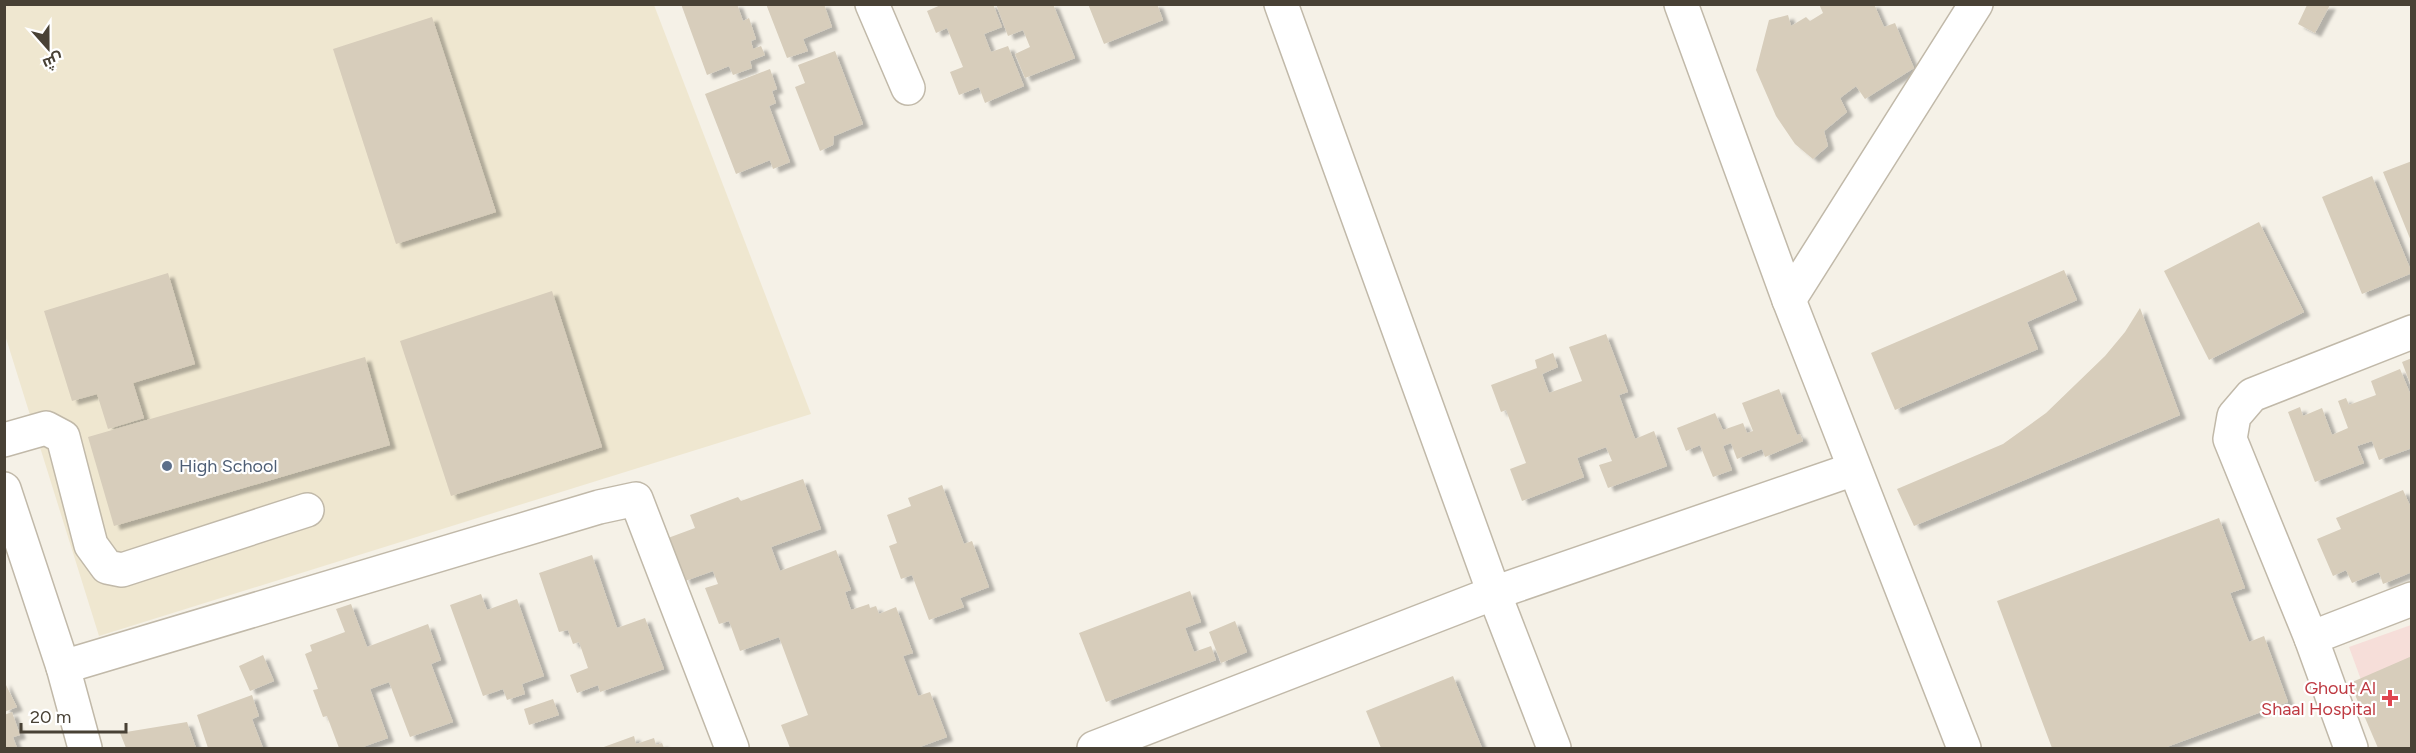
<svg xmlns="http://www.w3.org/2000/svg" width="2416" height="753" viewBox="0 0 2416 753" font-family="Figtree,Cairo,sans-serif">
<defs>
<filter id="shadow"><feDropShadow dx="6" dy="4" stdDeviation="1.5" flood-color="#0004"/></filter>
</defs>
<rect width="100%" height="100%" fill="#f5f1e7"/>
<path fill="#efe7d0" d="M4 5H654L811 414 99 636 5 335Z"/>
<path fill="#f6ded9" d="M2411 625V748H2386L2349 647Z"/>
<g fill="#d7cdbb" filter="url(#shadow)">
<path d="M681 4H737L743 21 749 18 756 39 751 41 753 49 761 46 765 55 750 61 752 68 733 75 729 66 707 75Z"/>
<path d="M766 4H824L832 27 803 39 808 51 787 58Z"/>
<path d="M943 4H993L1002 27 984 34 991 52 1008 46 1024 86 985 103 979 87 959 95 950 72 963 67 947 28 936 33 927 11Z"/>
<path d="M996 4H1053L1075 58 1025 78 1015 54 1030 47 1023 30 1008 36Z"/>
<path d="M1088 4H1157L1163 20 1104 44Z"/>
<path d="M1819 4H1874L1884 27 1895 23 1914 68 1865 99 1856 86 1840 98 1847 112 1824 131 1828 146 1813 159 1795 144 1776 116 1756 70 1769 20 1788 15 1791 26 1806 17 1810 21 1823 13Z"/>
<path d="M2307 5H2330L2315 33 2298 24Z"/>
<path d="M432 17 496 212 396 244 333 49Z"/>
<path d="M835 51 863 124 834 136 833 145 820 151 795 87 805 83 798 65Z"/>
<path d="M770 69 777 89 772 91 776 103 769 106 790 162 773 169 770 160 736 174 705 94Z"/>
<path d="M2412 161V241H2411L2383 172Z"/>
<path d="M2372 176 2412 273 2362 294 2322 197Z"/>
<path d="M2259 222 2304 312 2209 360 2164 271Z"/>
<path d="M2064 270 2077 300 2027 322 2038 349 1895 410 1871 353Z"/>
<path d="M168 273 195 364 133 383 144 418 108 429 97 394 72 401 44 311Z"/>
<path d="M552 291 602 447 451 496 400 341Z"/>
<path d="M2140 308 2180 415 1914 526 1897 489 2003 444 2046 413 2105 356 2125 332Z"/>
<path d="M1606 334 1628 392 1619 395 1635 439 1654 431 1667 466 1608 488 1599 465 1612 461 1606 447 1577 458 1584 477 1522 501 1510 469 1526 463 1506 410 1501 412 1491 385 1537 368 1535 360 1553 353 1558 367 1542 374 1549 393 1582 381 1569 347Z"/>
<path d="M365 357 390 445 114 526 88 437Z"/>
<path d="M2412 358V386H2411L2402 362Z"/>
<path d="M2400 369 2412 398V448L2379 460 2372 441 2357 446 2364 463 2315 482 2288 412 2300 407 2303 416 2322 408 2332 435 2348 428 2338 401 2346 398 2349 405 2376 395 2371 381Z"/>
<path d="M1779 389 1797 435 1800 434 1803 441 1765 457 1762 449 1737 459 1731 443 1723 446 1732 470 1713 477 1700 445 1686 451 1677 428 1715 413 1723 430 1743 423 1747 433 1753 431 1742 403Z"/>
<path d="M803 479 821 529 771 547 780 571 836 550 851 590 845 592 851 610 869 604 870 608 876 606 879 614 896 607 913 653 903 656 918 696 930 692 947 737 917 748H790L781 725 808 715 779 637 740 651 729 621 719 624 705 588 718 584 713 571 685 581 668 538 695 528 690 515 738 497 741 501Z"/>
<path d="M942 485 964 544 972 541 989 587 960 598 964 607 929 620 912 575 901 579 889 546 897 543 887 515 911 506 908 498Z"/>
<path d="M2403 490 2412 510V572L2383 584 2379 572 2352 583 2346 570 2333 576 2317 539 2341 529 2336 518Z"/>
<path d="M2219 518 2245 588 2230 593 2249 642 2264 636 2288 702 2164 748H2052L1997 601Z"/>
<path d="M592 555 617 628 645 618 664 669 600 692 598 685 577 693 570 675 588 668 579 642 573 644 568 630 559 632 539 573Z"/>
<path d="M1190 591 1201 622 1185 628 1194 652 1211 646 1216 660 1106 702 1079 633Z"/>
<path d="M481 594 487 610 517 599 544 676 522 684 525 694 507 700 503 689 483 696 450 605Z"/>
<path d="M351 604 367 647 428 624 441 660 431 664 453 722 410 737 389 682 370 689 388 738 360 748H339L327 716 323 717 313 690 318 689 305 654 312 651 310 645 345 632 336 609Z"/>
<path d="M1235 621 1247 652 1221 663 1209 632Z"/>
<path d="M263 655 274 681 250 691 239 666Z"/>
<path d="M2412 656V748H2378L2350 683Z"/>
<path d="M1453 676 1482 748H1381L1366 711Z"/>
<path d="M4 681 17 707 4 712Z"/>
<path d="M252 695 259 716 252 719 263 748H208L197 715Z"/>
<path d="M553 699 559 715 529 725 524 709Z"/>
<path d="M12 712 20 735 13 737 17 748H4V715Z"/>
<path d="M187 722 196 748H126L120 733Z"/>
<path d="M634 736 636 744 654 738 656 745 662 743 664 748H601Z"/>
</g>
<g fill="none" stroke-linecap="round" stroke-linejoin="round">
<defs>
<g id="minor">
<path d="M872 4 908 88"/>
<path d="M1281 4 1494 593 1554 748"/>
<path d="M1681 4 1789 300 1964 748"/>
<path d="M1789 300 1976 4"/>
<path d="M4 440 46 428 63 437 91 545 107 567 122 570 307 510"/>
<path d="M4 489 63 667 85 748"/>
<path d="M2311 638 2412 599"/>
<path d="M63 667 599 507 636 499 732 748"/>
<path d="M1094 748 1494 593 1854 469"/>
<path d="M2351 748 2311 638 2230 439 2234 416 2252 395 2412 332"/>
</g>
</defs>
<use href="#minor" stroke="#c1b9a9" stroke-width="36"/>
<use href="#minor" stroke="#fff" stroke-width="33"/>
</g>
<circle fill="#5c6f8a" stroke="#fff" stroke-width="2" cx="167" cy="466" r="6"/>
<path fill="#e0444e" stroke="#fff" stroke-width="2" d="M2387 689h6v6h6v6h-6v6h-6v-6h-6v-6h6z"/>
<g text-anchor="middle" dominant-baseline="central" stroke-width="4.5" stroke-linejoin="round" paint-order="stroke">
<g font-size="18" fill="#4e5e75" stroke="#fff" text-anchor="start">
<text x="179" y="466">High School</text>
</g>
<g font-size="18" fill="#be3a42" stroke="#fff" text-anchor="end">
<text x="2376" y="688">Ghout Al<tspan x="2376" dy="21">Shaal Hospital</tspan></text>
</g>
</g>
<rect width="2416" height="753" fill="none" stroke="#484135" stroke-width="12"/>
<g transform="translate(48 48) rotate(159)" stroke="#ffffff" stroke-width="4.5" paint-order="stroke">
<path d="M0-4.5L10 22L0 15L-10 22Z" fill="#484135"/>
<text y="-9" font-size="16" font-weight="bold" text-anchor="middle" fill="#484135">ش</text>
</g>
<path d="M21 723v9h105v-9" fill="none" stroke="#484135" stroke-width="3"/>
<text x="30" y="723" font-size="18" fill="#484135" stroke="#ffffff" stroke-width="4.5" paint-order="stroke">20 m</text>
</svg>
